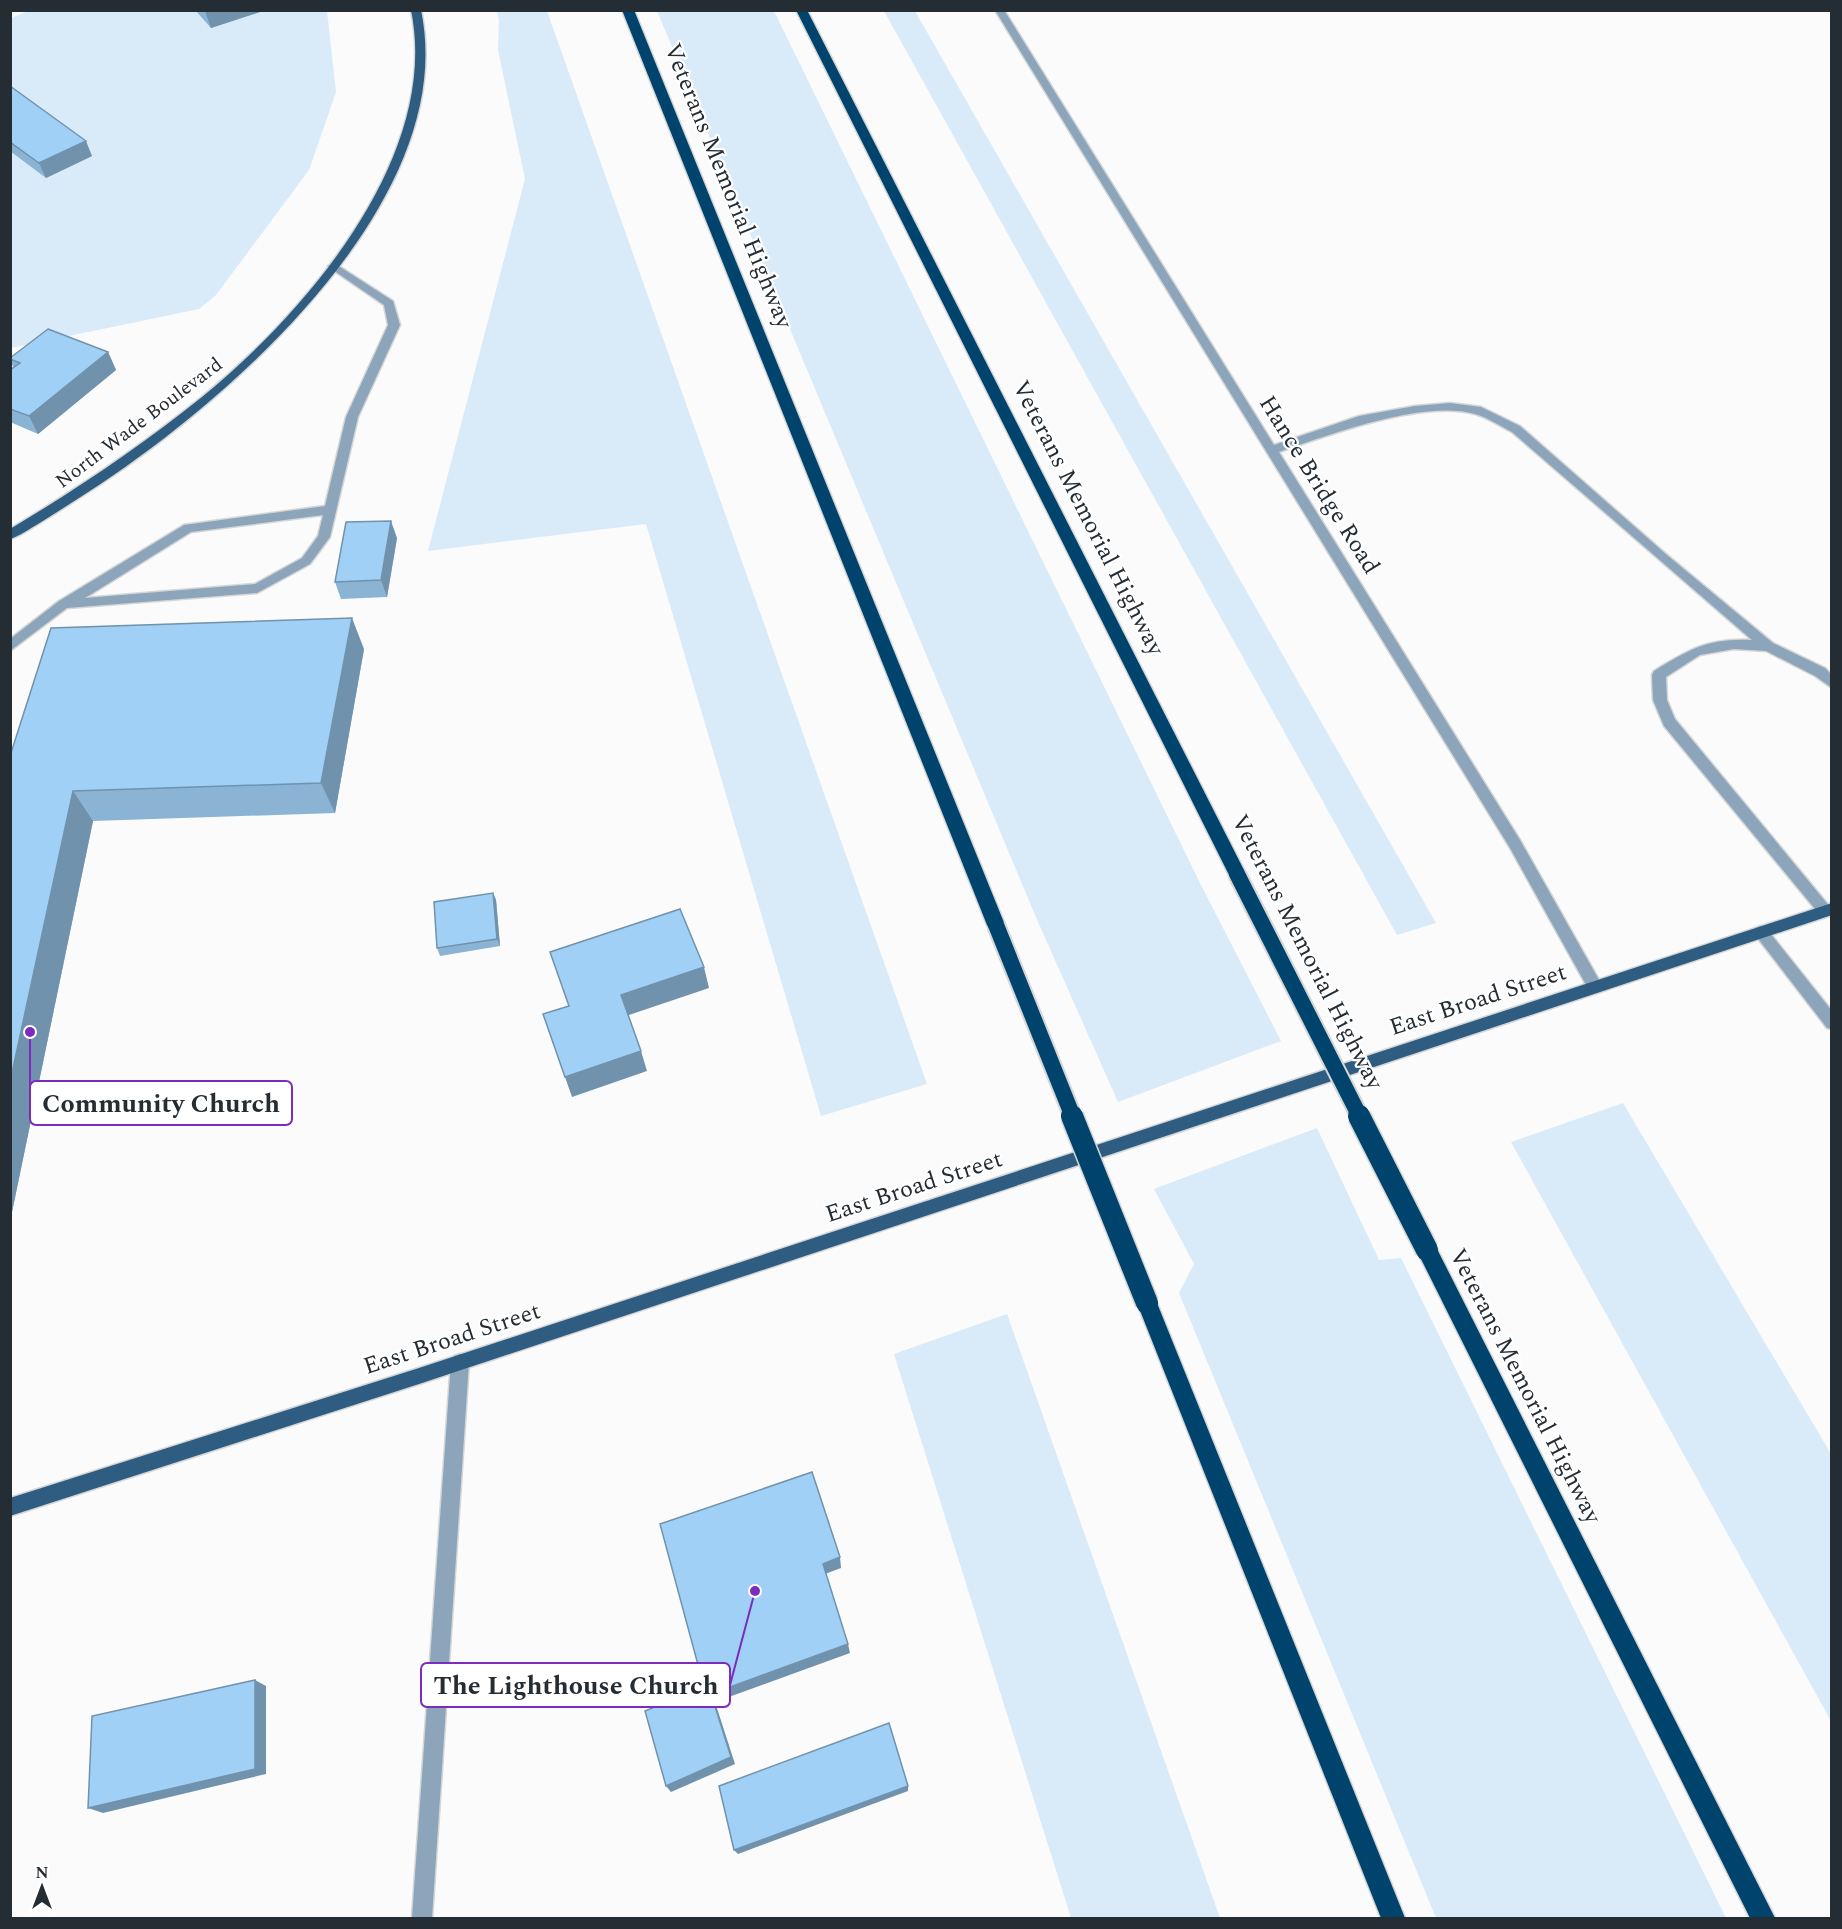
<svg xmlns="http://www.w3.org/2000/svg" width="1842" height="1929" viewBox="0 0 1842 1929" font-family="Spectral,serif">
<rect width="100%" height="100%" fill="#fbfbfb"/>
<g fill="#d9eaf8">
<path d="M31 10 327 11 336 92 309 170 216 295 199 309 11 348V18Z"/>
<path d="M497 11H547L927 1084 821 1116 646 524 428 551 525 179 498 50 499 20Z"/>
<path d="M657 11H774L1200 883 1281 1041 1118 1102 1035 915Z"/>
<path d="M884 11H915L1436 923 1397 935Z"/>
<path d="M1623 1103 1831 1454V1721L1511 1142Z"/>
<path d="M1317 1128 1379 1260 1401 1258 1726 1918H1436L1179 1293 1194 1264 1154 1189Z"/>
<path d="M1007 1314 1220 1918H1071L894 1354Z"/>
</g>
<g fill="none" stroke-linecap="round" stroke-linejoin="round">
<defs>
<g id="minor">
<path d="M995 10H1004L1274 445 1359 416 1415 406 1450 403 1481 407 1520 426 1667 555 1773 643 1825 668 1832 675V688L1815 676 1766 651 1734 649 1700 655 1666 677 1667 700 1675 719 1830 907V915H1820L1664 726 1653 700 1652 675 1654 671C1690 649 1708 638 1752 640L1512 432C1500 426 1487 417 1475 414 1424 399 1328 435 1279 452L1520 840 1603 987 1600 992 1595 993 1590 992 1510 848Z"/>
<path d="M334 263 393 301 400 325 358 417 330 537 310 564 257 593 67 608 10 651V639L59 601 184 525 325 506 346 417 388 325 384 305 330 268 328 266ZM323 515 318 536 302 558 255 584 85 598 191 532Z"/>
<path d="M1761 926 1766 928 1832 1011V1029L1827 1028 1756 936 1754 932 1756 928Z"/>
<path d="M460 1354 466 1356 469 1362 432 1918H412L451 1362 454 1356Z"/>
</g>
<g id="major">
<path d="M411 10H421C460 196 237 394 99 485 79 498 59 511 38 524 29 529 20 536 10 539V529C77 489 141 446 202 397 306 312 441 156 411 10Z"/>
<path d="M1832 903V915L419 1384 10 1516V1498L419 1368Z"/>
</g>
<g id="highway">
<path d="M622 10H634L1005 925 1002 930 996 932 990 930 987 925Z"/>
<path d="M796 10H807L1246 874 1243 879 1237 881 1231 879Z"/>
<path d="M1427 1241 1434 1243 1775 1918H1750L1420 1257 1417 1250 1420 1243Z"/>
<path d="M1147 1293 1154 1296 1157 1303 1405 1918H1381L1137 1303 1140 1296Z"/>
</g>
</defs>
<use href="#minor" stroke="#d4d6d7" stroke-width="3"/>
<use href="#major" stroke="#d4d6d7" stroke-width="3"/>
<use href="#highway" stroke="#d4d6d7" stroke-width="3"/>
<use href="#minor" fill="#8ca5ba" fill-rule="evenodd"/>
<use href="#major" fill="#2e5d81" fill-rule="evenodd"/>
<use href="#highway" fill="#00436c" fill-rule="evenodd"/>
<defs>
<g id="highway-bridge-far1">
<path d="M1237 874 1360 1117"/>
<path d="M996 925 1073 1117"/>
</g>
<g id="highway-bridge">
<path d="M1072 1116 1147 1303"/>
<path d="M1359 1116 1427 1250"/>
</g>
</defs>
<use href="#highway-bridge-far1" stroke="#d4d6d7" stroke-width="20" stroke-linecap="butt"/>
<use href="#highway-bridge" stroke="#d4d6d7" stroke-width="25" stroke-linecap="butt"/>
<use href="#highway-bridge-far1" stroke="#00436c" stroke-width="16"/>
<use href="#highway-bridge" stroke="#00436c" stroke-width="22"/>
</g>
<g fill="#8ab3d4">
<path d="M195 10H260V12L211 28Z"/>
<path d="M10 86 92 156 46 178 10 151Z"/>
<path d="M108 352 116 370 38 434 10 422V370L14 368 10 361V358Z"/>
<path d="M397 538 387 597 341 599 335 582Z"/>
<path d="M364 649 335 813 93 821 12 1212H10V756Z"/>
<path d="M493 893 496 900 500 946 440 956 437 948Z"/>
</g>
<g fill="#7092ac">
<path d="M260 10V12L211 28 205 11Z"/>
<path d="M86 141 92 156 46 178 39 163Z"/>
<path d="M108 352 116 370 38 434 29 416Z"/>
<path d="M391 521 397 538 387 597 381 580Z"/>
<path d="M352 618 364 649 335 813 321 783Z"/>
<path d="M73 791 93 821 12 1212 10 1210V1082Z"/>
<path d="M493 893 496 900 500 946 497 939Z"/>
<path d="M704 967 709 988 626 1016 621 995Z"/>
<path d="M641 1051 647 1071 572 1097 565 1077Z"/>
<path d="M840 1557 841 1568 825 1574 823 1564Z"/>
<path d="M848 1644 850 1653 715 1702 735 1764 671 1792 666 1786 711 1694Z"/>
<path d="M255 1680 266 1686V1774L103 1813 88 1808Z"/>
<path d="M908 1786V1791L738 1854 734 1850Z"/>
</g>
<g fill="#a0d0f6" stroke="#7092ac" stroke-width="1.5">
<path d="M10 86 86 141 39 163 10 142Z"/>
<path d="M48 329 108 352 29 416 10 409V370L20 363 10 359V358Z"/>
<path d="M391 521 381 580 335 582 346 522Z"/>
<path d="M352 618 321 783 73 791 10 1082V756L51 628Z"/>
<path d="M493 893 497 939 437 948 434 902Z"/>
<path d="M680 909 704 967 621 995 641 1051 565 1077 543 1014 569 1006 550 952Z"/>
<path d="M812 1472 840 1557 823 1564 848 1644 711 1694 731 1757 666 1786 645 1711 704 1687 660 1524Z"/>
<path d="M255 1680V1769L88 1808 92 1716Z"/>
<path d="M889 1723 908 1786 734 1850 719 1786Z"/>
</g>
<g text-anchor="middle" dominant-baseline="central" stroke-width="4.5" stroke-linejoin="round" paint-order="stroke">
<g font-size="20" fill="#252d34" stroke="#fff">
<text transform="translate(139 423) rotate(-37)">North Wade Boulevard</text>
</g>
<g font-size="24" fill="#252d34" stroke="#fff">
<text transform="translate(728 186) rotate(68)">Veterans Memorial Highway</text>
<text transform="translate(1319 485) rotate(58)">Hance Bridge Road</text>
<text transform="translate(1088 518) rotate(63)">Veterans Memorial Highway</text>
<text transform="translate(1307 952) rotate(63)">Veterans Memorial Highway</text>
<text transform="translate(1478 1000) rotate(-18)">East Broad Street</text>
<text transform="translate(914 1187) rotate(-18)">East Broad Street</text>
<text transform="translate(452 1339) rotate(-18)">East Broad Street</text>
<text transform="translate(1525 1386) rotate(63)">Veterans Memorial Highway</text>
</g>
</g>
<path fill="none" stroke="#7b2cbf" stroke-width="2" d="M30 1032L30 1103M755 1591L730 1685"/>
<g fill="#7b2cbf" stroke="#fff" stroke-width="2">
<circle cx="30" cy="1032" r="6"/>
<circle cx="755" cy="1591" r="6"/>
</g>
<g fill="#fff" stroke="#7b2cbf" stroke-width="2">
<rect x="30" y="1081" width="262" height="44" rx="6"/>
<rect x="421" y="1663" width="309" height="44" rx="6"/>
</g>
<g font-size="26" text-anchor="middle" font-weight="bold" fill="#252d34">
<text x="161" y="1112">Community Church</text>
<text x="576" y="1694">The Lighthouse Church</text>
</g>
<rect width="1842" height="1929" fill="none" stroke="#252d34" stroke-width="24"/>
<g transform="translate(42 1887)" stroke="#ffffff" stroke-width="4.5" paint-order="stroke">
<path d="M0-4.5L10 22L0 15L-10 22Z" fill="#252d34"/>
<text y="-9" font-size="16" font-weight="bold" text-anchor="middle" fill="#252d34">N</text>
</g>
</svg>
